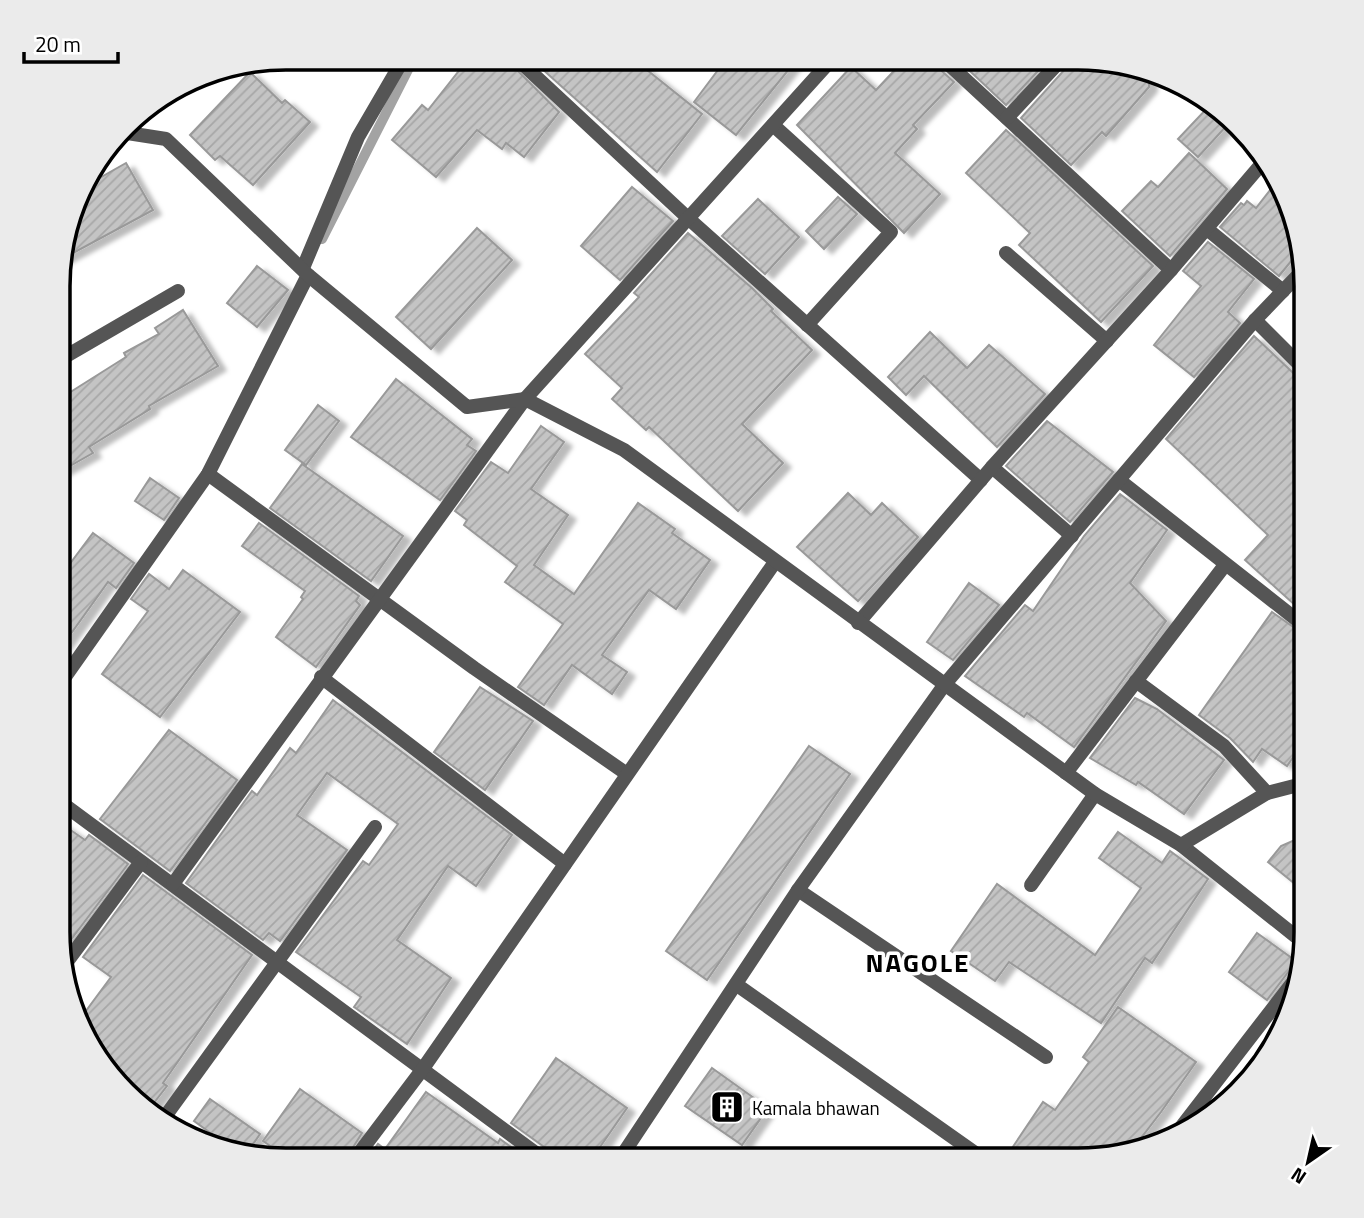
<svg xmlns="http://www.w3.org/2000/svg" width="1364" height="1218" viewBox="0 0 1364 1218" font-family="'Titillium Web',sans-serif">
<defs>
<pattern id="building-hatch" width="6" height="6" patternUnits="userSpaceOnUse" patternTransform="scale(1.75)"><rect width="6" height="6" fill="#c4c4c4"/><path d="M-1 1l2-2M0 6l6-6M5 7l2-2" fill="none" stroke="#a7a7a7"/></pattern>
<filter id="shadow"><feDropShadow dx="8" dy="4.5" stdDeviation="2" flood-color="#0004"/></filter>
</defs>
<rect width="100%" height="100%" fill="#fff"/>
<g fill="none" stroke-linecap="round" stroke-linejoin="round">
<path stroke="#a3a3a3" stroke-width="10" d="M322 239 414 58"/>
</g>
<g fill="url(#building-hatch)" stroke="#999" stroke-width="2" filter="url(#shadow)">
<path d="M469 58H505L559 112 524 157 506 143 502 149 477 130 436 177 392 140 422 105 428 110Z"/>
<path d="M550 58H632L702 114 657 172 541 68Z"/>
<path d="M727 58H798L736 135 694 102Z"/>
<path d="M906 58H933L935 65 954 82 913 125 917 129 895 153 940 194 904 233 797 125 851 67 876 90Z"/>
<path d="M956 58H1027L1039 70 1006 105Z"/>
<path d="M1075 58H1094L1149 73V87L1106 136 1102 132 1071 165 1021 118Z"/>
<path d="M250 72 282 103 285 100 310 122 253 185 220 156 215 160 190 135Z"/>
<path d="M1210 105 1231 121 1198 157 1178 139Z"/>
<path d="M1006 130 1153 266 1101 322 1019 245 1030 233 966 173Z"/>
<path d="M1189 153 1227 189 1170 256 1122 211 1151 181 1158 187Z"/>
<path d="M126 163 153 210 62 259V242L82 188Z"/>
<path d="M1278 180 1289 198 1301 249 1279 276 1220 227 1241 203 1244 205 1247 201 1256 208Z"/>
<path d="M632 187 673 221 620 280 581 246Z"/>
<path d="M838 197 857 214 824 249 806 231Z"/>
<path d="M758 199 799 237 765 274 722 236Z"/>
<path d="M477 228 512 260 431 349 396 317Z"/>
<path d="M688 233 752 288 773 309 771 311 812 350 742 424 783 463 738 511 649 427 646 430 612 399 622 388 585 354 639 297 634 293Z"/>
<path d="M1208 242 1254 279 1228 312 1240 323 1194 377 1154 345 1201 286 1183 271Z"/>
<path d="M257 266 288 290 257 327 227 303Z"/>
<path d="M183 310 218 366 149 406 150 409 89 447 93 453 61 471V398L126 357 124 353 159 334 155 328Z"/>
<path d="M930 332 967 368 989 345 1045 394 997 447 924 376 906 395 888 377Z"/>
<path d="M1254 336 1306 385V615L1245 560 1268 535 1166 439Z"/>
<path d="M396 379 472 439 467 445 476 451 440 500 351 437Z"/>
<path d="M318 405 339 421 306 465 285 450Z"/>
<path d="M1047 421 1113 472 1070 522 1006 466Z"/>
<path d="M541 426 564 442 531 489 568 515 534 565 574 594 638 503 675 529 672 533 710 560 676 609 649 590 602 655 627 672 612 694 572 665 544 705 518 687 563 624 505 582 517 566 464 525 467 520 455 511 491 462 508 473Z"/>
<path d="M302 464 403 536 371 581 270 508Z"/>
<path d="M150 478 179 498 164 520 135 501Z"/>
<path d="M848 493 871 515 882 503 918 537 858 601 797 547Z"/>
<path d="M1120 494 1167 530 1130 583 1166 621 1074 747 1027 713 1024 717 965 676 1025 605 1033 611 1084 536Z"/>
<path d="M259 523 359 596 356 601 360 605 316 667 276 637 303 599 301 597 305 591 242 546Z"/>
<path d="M93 533 134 563 116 588 108 582 60 649V577Z"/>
<path d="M183 570 240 612 160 717 102 674 148 611 131 599 149 574 169 589Z"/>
<path d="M969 583 999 605 953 660 927 642Z"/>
<path d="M1272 612 1306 636V739L1287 766 1262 749 1253 762 1230 738 1199 715Z"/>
<path d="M480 687 533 721 485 790 434 752Z"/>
<path d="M1135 698 1157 709 1224 760 1184 814 1138 782 1136 785 1090 758Z"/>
<path d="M333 700 512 835 476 886 448 866 397 940 451 978 407 1044 354 1007 361 997 296 952 363 861 369 865 398 824 327 773 297 815 347 850 280 941 269 933 263 940 186 883 252 791 257 795 290 748 296 753Z"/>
<path d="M169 730 237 780 170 871 100 819Z"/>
<path d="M809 746 850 774 707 980 666 951Z"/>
<path d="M59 822 85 840 89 835 128 864 67 945 58 939Z"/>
<path d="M1118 832 1162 863 1170 851 1208 879 1152 963 1145 958 1101 1023 1009 962 995 981 951 951 997 884 1095 955 1141 888 1099 858Z"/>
<path d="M1306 835V893L1268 862 1281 846Z"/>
<path d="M143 875 252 955 163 1083 167 1086 150 1108 115 1083 77 1023 111 977 83 957Z"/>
<path d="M1257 933 1300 964 1299 968 1289 971 1267 1000 1229 972Z"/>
<path d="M1118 1007 1196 1062 1161 1112 1131 1151 1093 1160H1004L1043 1102 1055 1110 1089 1062 1083 1057Z"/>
<path d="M556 1058 627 1108 591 1160H555L551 1152 511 1123Z"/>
<path d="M712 1068 768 1108 742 1145 685 1106Z"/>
<path d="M300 1089 362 1133 345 1160H291L263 1141Z"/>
<path d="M426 1092 498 1143 500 1139 529 1160H366L378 1144 385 1149Z"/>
<path d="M210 1099 260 1134 247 1153 234 1150 194 1121Z"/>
</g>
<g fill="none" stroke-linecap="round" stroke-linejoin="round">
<g stroke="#555" stroke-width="14">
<path d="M516 58 689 219 981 480"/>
<path d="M942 58 1171 270"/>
<path d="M1007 118 1063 58"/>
<path d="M773 125 891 232 807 325"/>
<path d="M1207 229 1283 291"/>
<path d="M1006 253 1107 341"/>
<path d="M303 268 358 137 404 58"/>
<path d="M1255 320 1306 371"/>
<path d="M61 359 178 291"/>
<path d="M992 467 1072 536"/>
<path d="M208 474 474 668 627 774"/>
<path d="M1119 480 1306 627"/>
<path d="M858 623 992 467 1171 270 1265 160"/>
<path d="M321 677 565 864"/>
<path d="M1136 681 1224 746 1267 793"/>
<path d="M60 684 208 474 308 275"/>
<path d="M1066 773 1225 565"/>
<path d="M59 801 545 1160"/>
<path d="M173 884 525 399 833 58"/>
<path d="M1031 885 1095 794"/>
<path d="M798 890 1046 1057"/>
<path d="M63 967 141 862"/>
<path d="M737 985 985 1160"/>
<path d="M164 1118 375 827"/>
<path d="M1172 1139 1297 977"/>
<path d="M354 1160 422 1070 775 562"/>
<path d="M619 1160 798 890 945 684 1255 320 1305 268"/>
</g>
<g stroke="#555" stroke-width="14">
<path d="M121 132 166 139 308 275 467 407 525 399 624 450 1095 794 1181 845 1304 943"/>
<path d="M1181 845 1267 793 1306 783"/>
</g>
</g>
<defs>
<symbol id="building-square" viewBox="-11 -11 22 22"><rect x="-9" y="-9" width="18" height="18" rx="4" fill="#000" stroke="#fff"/><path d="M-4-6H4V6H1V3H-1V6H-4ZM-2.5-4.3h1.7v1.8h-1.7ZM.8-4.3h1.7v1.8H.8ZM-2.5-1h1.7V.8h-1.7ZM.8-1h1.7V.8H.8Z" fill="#fff"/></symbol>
</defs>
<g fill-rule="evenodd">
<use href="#building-square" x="708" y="1088" width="38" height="38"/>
</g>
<g text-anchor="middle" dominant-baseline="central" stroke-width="7" stroke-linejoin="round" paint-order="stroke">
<g font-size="19" fill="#000" stroke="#fff" text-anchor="start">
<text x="752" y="1107">Kamala bhawan</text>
</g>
<g font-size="26" font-weight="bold" letter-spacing="2" fill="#000" stroke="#fff">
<text x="918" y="962">NAGOLE</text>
</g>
</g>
<path d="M0 0H1364V1218H0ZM286 70H1078A216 216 0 0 1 1294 286V932A216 216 0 0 1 1078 1148H286A216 216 0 0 1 70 932V286A216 216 0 0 1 286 70Z" fill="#ebebeb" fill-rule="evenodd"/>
<path fill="none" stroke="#000" stroke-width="3.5" d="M286 70H1078A216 216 0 0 1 1294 286V932A216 216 0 0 1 1078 1148H286A216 216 0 0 1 70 932V286A216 216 0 0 1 286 70Z"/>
<g transform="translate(1308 1162) rotate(214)" stroke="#ffffff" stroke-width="5" paint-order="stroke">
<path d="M0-5L12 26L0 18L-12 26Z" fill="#000000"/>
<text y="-10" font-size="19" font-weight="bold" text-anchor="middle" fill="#000000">N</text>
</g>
<path d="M24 52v10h94v-10" fill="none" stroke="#000000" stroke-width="3.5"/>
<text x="35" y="52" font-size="21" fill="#000000" stroke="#ffffff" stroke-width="5" paint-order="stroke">20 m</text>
</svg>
